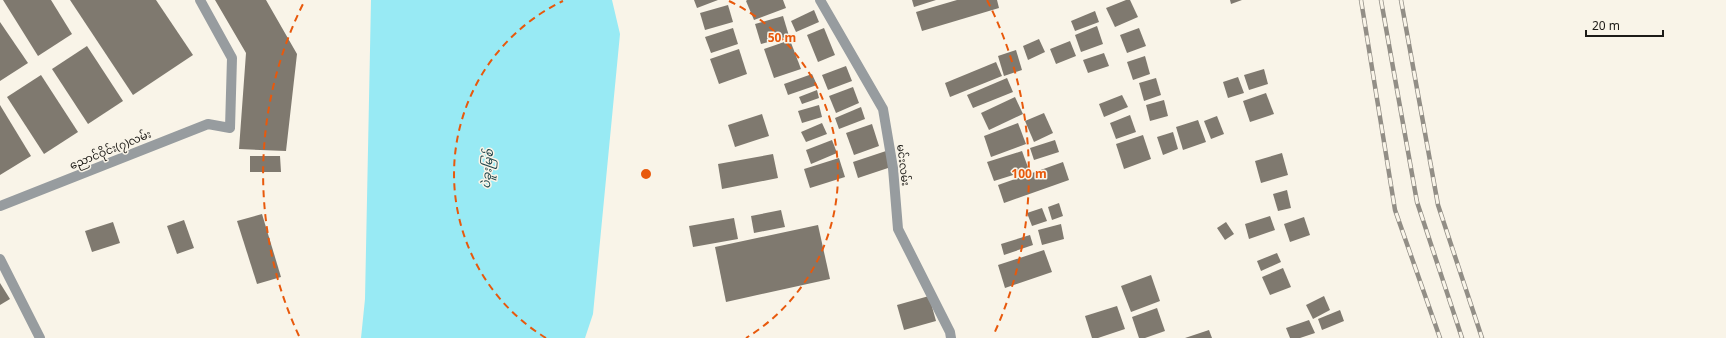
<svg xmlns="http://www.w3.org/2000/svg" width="1726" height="338" viewBox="0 0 1726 338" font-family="'Noto Sans','Noto Sans Myanmar',sans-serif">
<rect width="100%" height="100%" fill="#f9f4e8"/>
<path fill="#98eaf4" d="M371 0H612L620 34 593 314 585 338H361L365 299Z"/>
<g fill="#7f796f">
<path d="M3 0H51L72 34 38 56Z"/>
<path d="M70 0H156L193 55 133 95Z"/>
<path d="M215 0H266L297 54 286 151 239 149 246 53Z"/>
<path d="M694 0H718L697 8Z"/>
<path d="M747 0H783L786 8 754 20 746 1Z"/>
<path d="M912 0H936L914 7Z"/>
<path d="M957 0H997L999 8 922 31 916 12Z"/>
<path d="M1126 0H1130L1138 17 1115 27 1106 8Z"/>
<path d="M1230 0H1242L1231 4Z"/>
<path d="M728 5 733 22 705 30 700 13Z"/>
<path d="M814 10 819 22 796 32 791 21Z"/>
<path d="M1095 11 1099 22 1075 31 1071 21Z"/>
<path d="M783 16 789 36 761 44 755 24Z"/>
<path d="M0 22 28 63 0 81Z"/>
<path d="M1097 26 1103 44 1081 52 1075 35Z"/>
<path d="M733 28 738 44 711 53 705 37Z"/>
<path d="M824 28 835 55 818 62 807 35Z"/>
<path d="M1139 28 1146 46 1127 53 1120 35Z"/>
<path d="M1039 39 1045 52 1028 60 1023 46Z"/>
<path d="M790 40 801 69 774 78 764 49Z"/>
<path d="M1070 41 1076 56 1056 64 1050 49Z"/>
<path d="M87 46 123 101 88 124 52 69Z"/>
<path d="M739 49 747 74 719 84 710 59Z"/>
<path d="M1016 50 1022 70 1004 76 998 56Z"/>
<path d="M1104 53 1109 66 1088 73 1083 60Z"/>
<path d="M1145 56 1150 74 1133 80 1127 62Z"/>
<path d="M996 62 1002 76 950 97 945 83Z"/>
<path d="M846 66 852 81 828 90 822 75Z"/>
<path d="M1264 69 1268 84 1249 90 1244 75Z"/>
<path d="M812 74 817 85 788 95 784 84Z"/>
<path d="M41 75 78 132 44 154 7 97Z"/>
<path d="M1238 77 1244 93 1228 98 1223 82Z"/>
<path d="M1007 78 1013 92 973 108 967 95Z"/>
<path d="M1156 78 1161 95 1144 101 1139 83Z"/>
<path d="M853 87 859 103 836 113 829 96Z"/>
<path d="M817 90 819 98 802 104 799 97Z"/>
<path d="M1266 93 1274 114 1250 122 1243 101Z"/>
<path d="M1122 95 1128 107 1104 117 1099 104Z"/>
<path d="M1015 97 1023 114 989 130 981 113Z"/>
<path d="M1164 100 1168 116 1150 121 1146 105Z"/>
<path d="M0 105 31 156 0 175Z"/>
<path d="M819 105 822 117 802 123 798 111Z"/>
<path d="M861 107 865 119 839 129 835 118Z"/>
<path d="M1044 113 1053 133 1034 142 1025 121Z"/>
<path d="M762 114 769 136 735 147 728 125Z"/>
<path d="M1130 115 1136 132 1116 139 1110 123Z"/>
<path d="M1217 116 1224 134 1211 139 1204 121Z"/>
<path d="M1198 120 1206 142 1183 150 1176 127Z"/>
<path d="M822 123 827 134 806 142 801 132Z"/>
<path d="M1018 123 1026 144 991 157 984 136Z"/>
<path d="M872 124 879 146 854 155 846 133Z"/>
<path d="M1173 132 1178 149 1163 155 1157 137Z"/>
<path d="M1143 135 1151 159 1124 169 1116 144Z"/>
<path d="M832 140 837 153 811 164 806 150Z"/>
<path d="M1055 140 1059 152 1034 160 1030 148Z"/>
<path d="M886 151 891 167 858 178 853 162Z"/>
<path d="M1022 151 1029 170 994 181 987 162Z"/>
<path d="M1282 153 1288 175 1261 183 1255 161Z"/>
<path d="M773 154 778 178 722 189 718 164Z"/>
<path d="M250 156H280L281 172H250Z"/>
<path d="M839 158 845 177 810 188 804 169Z"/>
<path d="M1063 162 1069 180 1004 203 998 185Z"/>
<path d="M1287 190 1291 208 1278 211 1273 194Z"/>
<path d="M1059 203 1063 216 1052 220 1048 207Z"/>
<path d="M1042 208 1047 221 1032 226 1027 213Z"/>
<path d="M781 210 785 227 754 233 751 216Z"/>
<path d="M262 214 281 277 257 284 237 221Z"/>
<path d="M1270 216 1275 230 1249 239 1245 224Z"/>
<path d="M1304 217 1310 235 1290 242 1284 224Z"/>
<path d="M734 218 738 239 693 247 689 226Z"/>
<path d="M184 220 194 248 177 254 167 226Z"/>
<path d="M113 222 120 243 92 252 85 231Z"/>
<path d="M1226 222 1234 234 1225 240 1217 228Z"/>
<path d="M1061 224 1064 239 1042 245 1038 230Z"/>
<path d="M818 225 830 279 726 302 715 247Z"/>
<path d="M1030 235 1033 245 1004 255 1001 244Z"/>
<path d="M1044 250 1052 272 1005 288 998 265Z"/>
<path d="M1277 253 1281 262 1261 271 1257 261Z"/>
<path d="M1283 268 1291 287 1270 295 1262 277Z"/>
<path d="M1151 275 1160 301 1131 312 1121 286Z"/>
<path d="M0 283 10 299 0 305Z"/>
<path d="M929 296 936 321 904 330 897 305Z"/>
<path d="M1324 296 1330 310 1313 319 1306 305Z"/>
<path d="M1117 306 1125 329 1098 338H1092L1085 316Z"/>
<path d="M1157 308 1165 331 1145 338H1139L1132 317Z"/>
<path d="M1340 310 1344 321 1322 330 1318 319Z"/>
<path d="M1309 320 1315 333 1300 338H1290L1286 328Z"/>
<path d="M1209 330 1212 338H1185Z"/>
</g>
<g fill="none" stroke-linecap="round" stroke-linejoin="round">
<g stroke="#979c9f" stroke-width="10">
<path d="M820 0 883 109 893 168 898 229 950 332 951 338"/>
<path d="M0 206 208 124 230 128 232 58 200 0"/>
<path d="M0 259 40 338"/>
</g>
<defs>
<g id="rail">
<path d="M1361 0 1395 210 1440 338"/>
<path d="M1381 0 1417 202 1462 338"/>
<path d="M1401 0 1438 205 1482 338"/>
</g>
</defs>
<use href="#rail" stroke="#928e86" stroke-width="4.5"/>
<use href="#rail" stroke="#f9f4e8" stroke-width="3" stroke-dasharray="9" stroke-linecap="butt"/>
</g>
<g fill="none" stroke="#e8590c" stroke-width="2" stroke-dasharray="7 5">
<path d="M546 338A192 192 0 0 1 563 1M729 1A192 192 0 0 1 746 338"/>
<path d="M299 336A383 383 0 0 1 305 0M987 0A383 383 0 0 1 993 336"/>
</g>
<g text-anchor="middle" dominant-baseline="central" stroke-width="3" stroke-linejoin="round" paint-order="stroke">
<g font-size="11" fill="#1d1b17" stroke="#f9f4e8">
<text transform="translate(110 149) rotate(-22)">ညောင်ဝိုင်း(၇)လမ်း</text>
<text transform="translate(904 165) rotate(83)">မင်းလမ်း</text>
</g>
<g font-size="12" font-style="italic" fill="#1f464b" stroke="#f9f4e8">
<text transform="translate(487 169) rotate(-85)">ပဲခူးမြစ်</text>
</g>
</g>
<circle cx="646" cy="174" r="6" fill="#e8590c" stroke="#f9f4e8" stroke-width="2"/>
<g font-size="12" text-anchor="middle" font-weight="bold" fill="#e8590c" stroke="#f9f4e8" stroke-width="3" stroke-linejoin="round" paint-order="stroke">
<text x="782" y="42">50 m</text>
<text x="1029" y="178">100 m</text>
</g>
<path d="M1586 30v6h77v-6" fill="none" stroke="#1d1b17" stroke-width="2"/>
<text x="1592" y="30" font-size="12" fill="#1d1b17" stroke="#f9f4e8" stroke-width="3" paint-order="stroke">20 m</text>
</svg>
